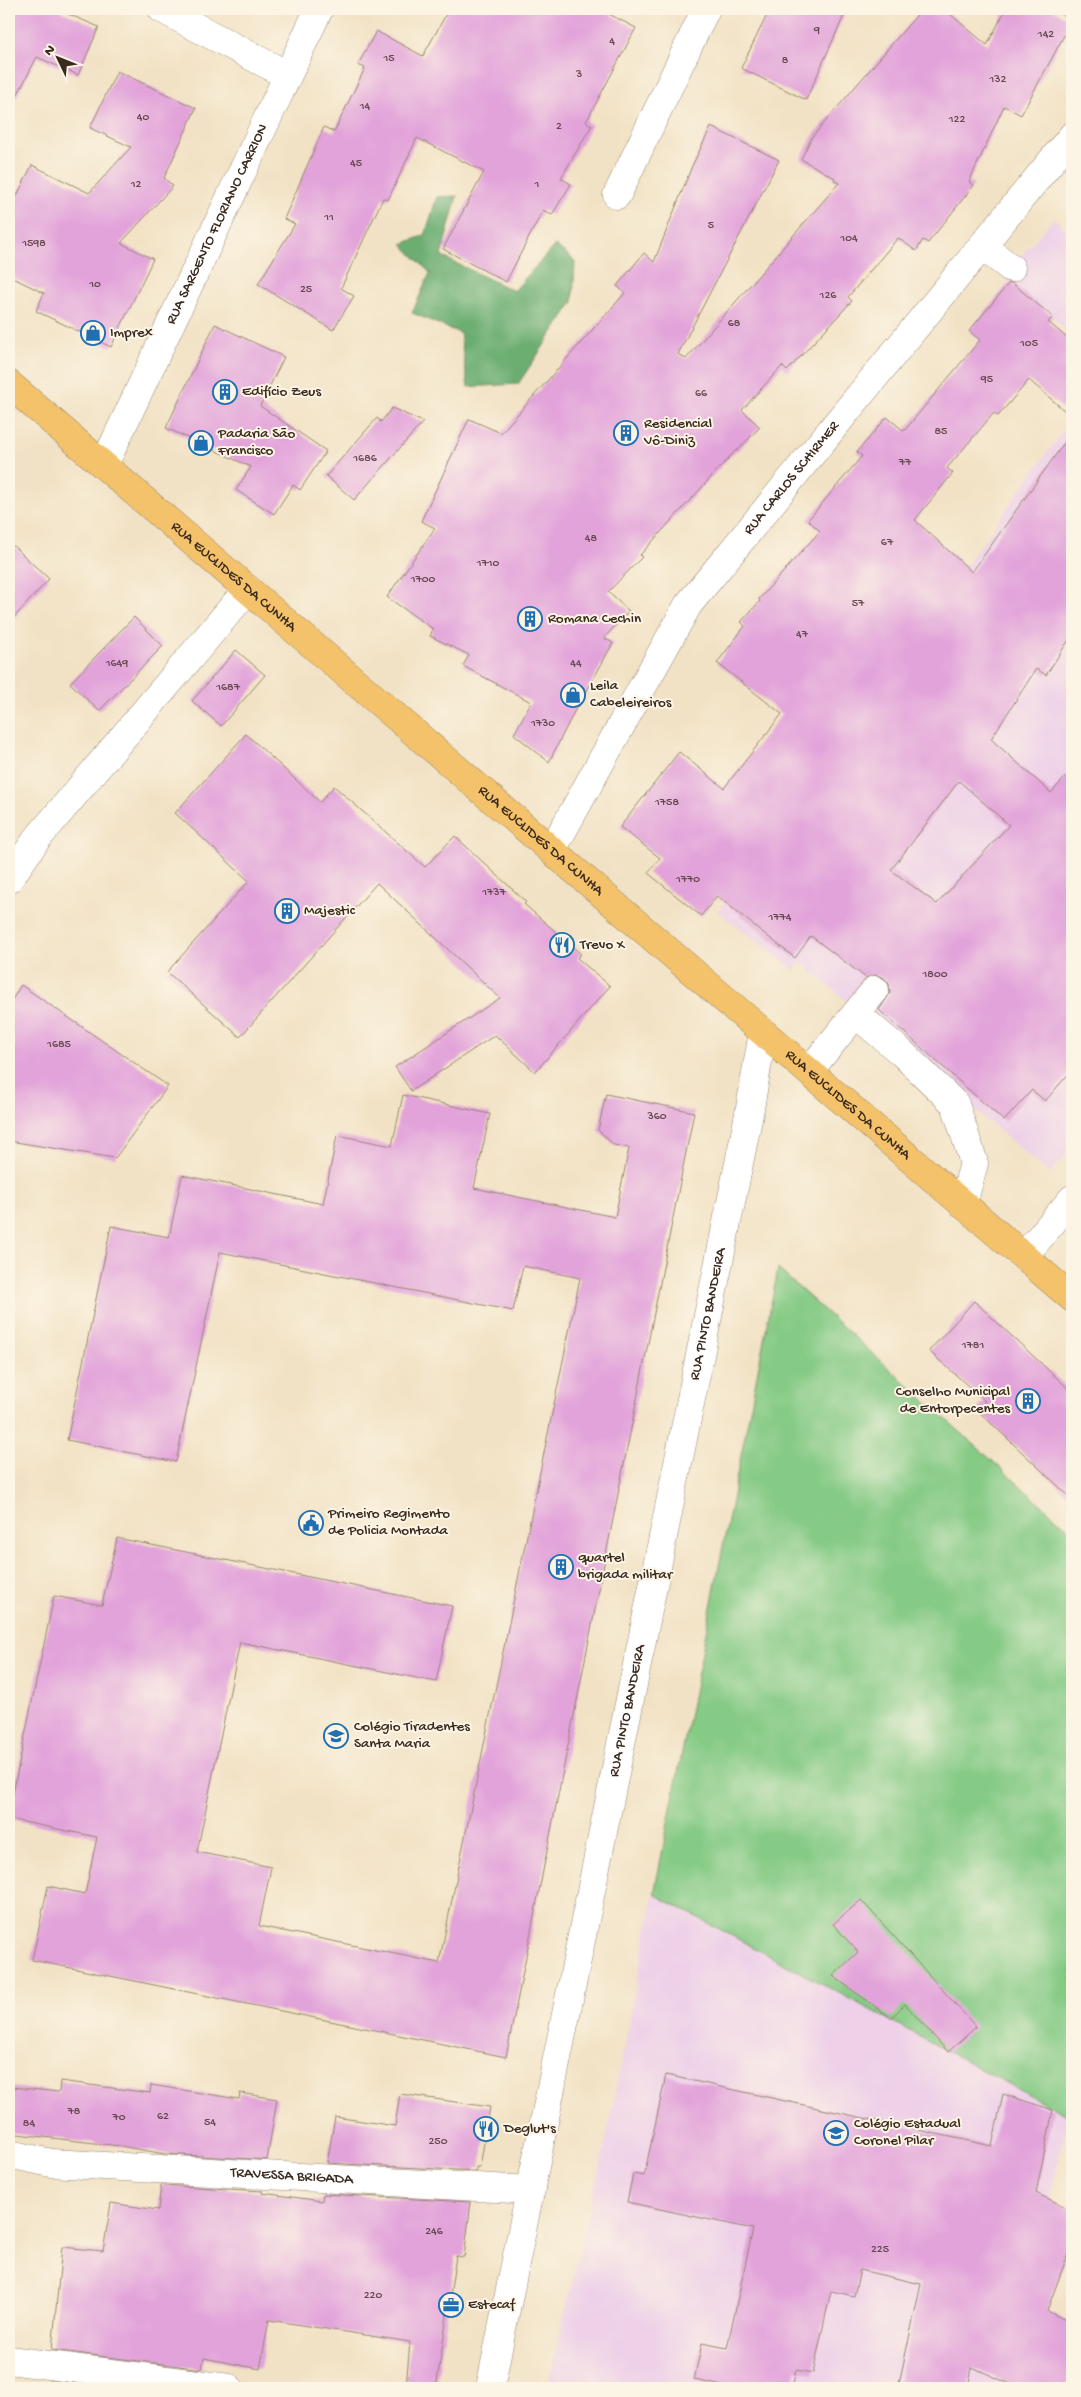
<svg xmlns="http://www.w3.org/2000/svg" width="1081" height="2397" viewBox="0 0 1081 2397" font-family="'Gochi Hand',sans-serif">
<rect width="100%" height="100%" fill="#fcf5e5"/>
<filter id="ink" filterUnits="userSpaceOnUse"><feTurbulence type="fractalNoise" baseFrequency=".02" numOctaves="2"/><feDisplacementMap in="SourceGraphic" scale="10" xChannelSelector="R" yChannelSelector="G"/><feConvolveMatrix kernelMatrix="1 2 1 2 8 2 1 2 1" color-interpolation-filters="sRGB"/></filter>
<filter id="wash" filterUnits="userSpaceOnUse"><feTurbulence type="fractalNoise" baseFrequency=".0096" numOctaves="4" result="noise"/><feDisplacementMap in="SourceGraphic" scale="20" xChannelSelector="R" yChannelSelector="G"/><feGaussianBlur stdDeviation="1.12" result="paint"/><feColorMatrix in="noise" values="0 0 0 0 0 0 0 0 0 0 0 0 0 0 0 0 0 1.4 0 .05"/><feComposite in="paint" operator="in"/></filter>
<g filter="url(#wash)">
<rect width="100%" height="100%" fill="#f2e2c5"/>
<g fill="#eed0e8">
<path d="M1054 218 1072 235V337L1053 317 1003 277Z"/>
<path d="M1072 418V1146L1050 1174 801 962 794 970 718 912Z"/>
<path d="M654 1894 1069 2117 1004 2388H547L604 2149Z"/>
</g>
<path fill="#85ca85" stroke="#607a52" d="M778 1269 1072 1532V2118L654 1894Z"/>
<path fill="#6cae72" stroke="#546c48" d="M457 196 441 256 514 291 555 245 575 261 573 302 518 384 468 387 460 333 412 313 430 273 402 244 425 235 437 197Z"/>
<g id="blocks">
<g fill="#e2a3da" fill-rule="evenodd">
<path d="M9 9H56L99 27 78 75 37 57 9 111Z"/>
<path d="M449 9H599L636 28 586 122 592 125 561 178 571 184 552 215 543 210 506 282 443 249 484 172 417 138 388 200 383 198 341 288 354 296 333 330 258 284 295 224 284 219 324 127 334 132 365 68 358 65 376 31 423 56Z"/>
<path d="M770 9H847L806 100 741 68Z"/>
<path d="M922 9H944L987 45 1006 9H1052L1072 21 1021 115 1004 106 969 182 974 185 928 243 923 240 916 251 898 238 848 297 852 301 787 371 782 366 742 410 760 427 737 451 736 450 640 555 642 557 608 592 629 611 604 638 613 643 578 707 577 706 549 762 514 734 531 702 463 666 469 655 430 636 433 629 387 597 435 528 421 521 469 419 501 433 625 293 617 286 644 253 654 262 692 166 711 127 779 160 678 354 686 359 839 183 834 180 835 178 801 159 812 137Z"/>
<path d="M117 71 196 108 164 178 173 186 121 243 153 259 111 347 36 311 44 293 9 276V212L32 165 89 193 131 147 90 128Z"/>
<path d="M1009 283H1012L1053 317 1048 322 1072 342V417L1029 380 998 416 994 413 947 468 953 473 915 520 972 572 1072 432V635L1046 675 1036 669 991 739 1051 793 1072 770V1070L1045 1101 1032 1090 1004 1121 879 1010 890 993 889 984 884 978 877 975 866 978 811 936 795 958 717 896 701 916 648 873 660 858 620 827 679 752 724 788 782 714 717 663 745 626 741 622 760 601 759 599 820 531 808 520 862 456 857 452 887 417 904 431 980 340 969 331ZM959 781 1009 825 937 904 891 870Z"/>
<path d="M215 324 284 357 260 406 326 451 300 490 293 485 274 514 236 490 251 467 166 428Z"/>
<path d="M392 408 423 422 354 500 326 476 377 418 381 422Z"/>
<path d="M9 542 49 579 9 623Z"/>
<path d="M134 617 163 646 99 711 70 683Z"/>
<path d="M236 650 265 675 221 726 192 701Z"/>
<path d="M246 734 320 802 334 786 425 867 455 836 526 902 524 904 581 954 577 958 610 986 535 1072 495 1035 411 1091 395 1067 500 998 377 883 240 1037 167 972 249 881 175 813Z"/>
<path d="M21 985 168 1086 115 1158 9 1141V1005Z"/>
<path d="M606 1094 694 1112 506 2057 32 1960 48 1886 85 1894 97 1837 9 1819V1812L54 1596 102 1605 117 1538 452 1606 436 1682 240 1642 197 1852 271 1867 259 1926 439 1963 580 1278 523 1266 513 1311 220 1252 176 1462 67 1440 111 1226 169 1237 182 1175 323 1204 337 1135 392 1146 403 1095 490 1114 474 1188 615 1217 629 1148 614 1145 598 1130Z"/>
<path d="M974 1301 1072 1392V1499L977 1410 985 1401 929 1351Z"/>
<path d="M861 1900 976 2027 948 2052 905 2004 891 2018 833 1976 858 1952 833 1924Z"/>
<path d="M666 2075 992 2146 1003 2094 1053 2110 1036 2193 1072 2210V2243L1047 2311 1072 2323V2388H1019L972 2367 968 2388H898L921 2284 860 2270 854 2296 831 2291 813 2373 796 2370 792 2388H732L694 2380 702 2343 727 2348 753 2229 627 2202 633 2174 644 2176Z"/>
<path d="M60 2081 150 2093 151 2085 239 2099 240 2093 277 2099 267 2160 165 2154 120 2146 9 2133 11 2087 59 2092Z"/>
<path d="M400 2094 490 2107 480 2167H476V2171L327 2163 335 2117 395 2126Z"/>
<path d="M161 2185 263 2191 262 2193 322 2201 323 2194 471 2202 464 2257 456 2256 436 2388 406 2386 410 2342 269 2320 260 2369 204 2358 202 2369 52 2350 62 2247 103 2251 111 2203 158 2210Z"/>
<path d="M49 2381 107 2388H48Z"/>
</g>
</g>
</g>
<g filter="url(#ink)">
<use href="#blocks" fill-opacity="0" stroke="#968672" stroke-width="1"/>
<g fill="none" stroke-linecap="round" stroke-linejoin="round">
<defs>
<g id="minor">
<path d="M162 9 287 75"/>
<path d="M617 195 706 9"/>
<path d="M982 246 1011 268"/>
<path id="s1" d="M104 465 319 9"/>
<path id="s2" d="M552 850 688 605 1072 136"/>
<path d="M9 879 37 839 248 589"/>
<path d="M856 1014 902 1053 955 1104 974 1163 963 1204"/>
<path d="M809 1071 875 990"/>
<path d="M1024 1256 1072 1199"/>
<path id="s3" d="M9 2154 51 2163 531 2190"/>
<path d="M9 2360 229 2388"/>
<path id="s4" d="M490 2388 749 1114 763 1032"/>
</g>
<g id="major">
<path id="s5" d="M9 384 1072 1298"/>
</g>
</defs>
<use href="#minor" stroke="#968672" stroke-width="29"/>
<use href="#major" stroke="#968672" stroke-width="29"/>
<use href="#minor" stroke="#fff" stroke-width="28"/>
<use href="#major" stroke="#f3c26a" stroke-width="28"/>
</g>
</g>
<defs>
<symbol id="shop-ring" viewBox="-11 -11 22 22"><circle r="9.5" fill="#fcf5e5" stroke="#1f6fb2" stroke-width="1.5"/><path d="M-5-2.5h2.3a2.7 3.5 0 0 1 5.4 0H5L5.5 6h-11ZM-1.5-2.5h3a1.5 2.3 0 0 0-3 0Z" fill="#1f6fb2"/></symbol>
<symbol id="building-ring" viewBox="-11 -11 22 22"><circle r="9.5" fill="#fcf5e5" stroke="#1f6fb2" stroke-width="1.5"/><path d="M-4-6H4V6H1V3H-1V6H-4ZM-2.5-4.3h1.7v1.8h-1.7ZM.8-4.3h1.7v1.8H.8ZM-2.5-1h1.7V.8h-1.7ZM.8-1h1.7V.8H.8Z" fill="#1f6fb2"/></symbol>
<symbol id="restaurant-ring" viewBox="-11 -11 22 22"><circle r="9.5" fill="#fcf5e5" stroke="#1f6fb2" stroke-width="1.5"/><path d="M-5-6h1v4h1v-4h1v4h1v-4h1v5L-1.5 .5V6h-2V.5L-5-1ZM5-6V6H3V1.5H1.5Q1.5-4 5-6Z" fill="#1f6fb2"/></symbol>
<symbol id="civic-ring" viewBox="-11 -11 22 22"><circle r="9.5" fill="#fcf5e5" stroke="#1f6fb2" stroke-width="1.5"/><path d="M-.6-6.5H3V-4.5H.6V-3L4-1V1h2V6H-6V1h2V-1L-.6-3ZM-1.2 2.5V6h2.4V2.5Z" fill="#1f6fb2"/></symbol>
<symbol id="school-ring" viewBox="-11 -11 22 22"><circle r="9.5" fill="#fcf5e5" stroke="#1f6fb2" stroke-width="1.5"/><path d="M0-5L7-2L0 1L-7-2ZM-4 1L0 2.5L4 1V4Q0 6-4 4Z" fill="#1f6fb2"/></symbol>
<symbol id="office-ring" viewBox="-11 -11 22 22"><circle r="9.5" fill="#fcf5e5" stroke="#1f6fb2" stroke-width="1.5"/><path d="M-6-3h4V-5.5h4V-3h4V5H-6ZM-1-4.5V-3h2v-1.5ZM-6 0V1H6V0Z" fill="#1f6fb2"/></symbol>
</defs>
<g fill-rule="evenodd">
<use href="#shop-ring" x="79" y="319" width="28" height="28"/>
<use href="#building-ring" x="211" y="378" width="28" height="28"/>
<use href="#building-ring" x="612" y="419" width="28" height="28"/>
<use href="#shop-ring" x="187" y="429" width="28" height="28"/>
<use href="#building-ring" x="516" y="605" width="28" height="28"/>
<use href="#shop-ring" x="559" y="681" width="28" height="28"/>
<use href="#building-ring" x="273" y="897" width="28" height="28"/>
<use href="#restaurant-ring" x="548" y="931" width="28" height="28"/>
<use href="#building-ring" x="1014" y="1387" width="28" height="28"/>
<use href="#civic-ring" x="297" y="1509" width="28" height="28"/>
<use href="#building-ring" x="547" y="1553" width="28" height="28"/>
<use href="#school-ring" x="322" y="1722" width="28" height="28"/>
<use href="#restaurant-ring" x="472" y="2115" width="28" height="28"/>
<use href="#school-ring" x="822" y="2119" width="28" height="28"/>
<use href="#office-ring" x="437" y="2291" width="28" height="28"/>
</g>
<g text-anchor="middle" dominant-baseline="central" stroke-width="4" stroke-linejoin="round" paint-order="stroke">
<g font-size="12" fill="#65484d">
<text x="817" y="31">9</text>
<text x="1046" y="35">142</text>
<text x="612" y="42">4</text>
<text x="389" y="59">15</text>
<text x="785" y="61">8</text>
<text x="579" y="75">3</text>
<text x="998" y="80">132</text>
<text x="365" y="107">14</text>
<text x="143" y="118">40</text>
<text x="957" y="120">122</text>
<text x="559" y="127">2</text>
<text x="356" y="164">45</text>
<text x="136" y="185">12</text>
<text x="537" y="185">1</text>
<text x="329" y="218">11</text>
<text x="711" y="226">5</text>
<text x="849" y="239">104</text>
<text x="34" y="244">1598</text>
<text x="95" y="285">10</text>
<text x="306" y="290">25</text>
<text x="828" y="296">126</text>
<text x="734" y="324">68</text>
<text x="1029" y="344">105</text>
<text x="987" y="380">95</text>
<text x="701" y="394">66</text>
<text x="941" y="432">85</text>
<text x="365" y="459">1686</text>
<text x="905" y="463">77</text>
<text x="591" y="539">48</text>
<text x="887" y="543">67</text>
<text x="488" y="564">1710</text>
<text x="423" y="580">1700</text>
<text x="858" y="604">57</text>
<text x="802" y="635">47</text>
<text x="117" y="664">1649</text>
<text x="576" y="664">44</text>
<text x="228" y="688">1687</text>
<text x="543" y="724">1730</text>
<text x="667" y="803">1758</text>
<text x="688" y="880">1770</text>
<text x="494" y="893">1737</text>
<text x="780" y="918">1774</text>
<text x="935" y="975">1800</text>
<text x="59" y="1045">1685</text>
<text x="657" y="1117">360</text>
<text x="973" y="1346">1781</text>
<text x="74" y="2112">78</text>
<text x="163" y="2117">62</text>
<text x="119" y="2118">70</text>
<text x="210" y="2123">54</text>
<text x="29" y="2124">84</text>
<text x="438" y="2142">250</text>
<text x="434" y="2232">246</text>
<text x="880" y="2250">225</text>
<text x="373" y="2296">220</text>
</g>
<g font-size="15" fill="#3b2a1e" stroke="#fcf5e5">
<text stroke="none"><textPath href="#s1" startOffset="266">RUA SARGENTO FLORIANO CARRION</textPath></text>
<text stroke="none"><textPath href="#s2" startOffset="444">RUA CARLOS SCHIRMER</textPath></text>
<text stroke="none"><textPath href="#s5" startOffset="296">RUA EUCLIDES DA CUNHA</textPath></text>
<text stroke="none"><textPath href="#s5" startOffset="701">RUA EUCLIDES DA CUNHA</textPath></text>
<text stroke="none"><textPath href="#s5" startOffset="1106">RUA EUCLIDES DA CUNHA</textPath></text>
<text stroke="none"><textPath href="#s4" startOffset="1096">RUA PINTO BANDEIRA</textPath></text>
<text stroke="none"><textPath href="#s4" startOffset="691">RUA PINTO BANDEIRA</textPath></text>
<text stroke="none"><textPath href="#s3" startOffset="284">TRAVESSA BRIGADA</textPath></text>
</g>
<g font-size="15" fill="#3b2a1e" stroke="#fcf5e5" text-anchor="start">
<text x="110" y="333">Imprex</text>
<text x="242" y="392">Edifício Zeus</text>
<text x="644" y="424">Residencial<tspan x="644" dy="17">Vô-Diniz</tspan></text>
<text x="218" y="434">Padaria São<tspan x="218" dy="17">Francisco</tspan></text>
<text x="548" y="619">Romana Cechin</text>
<text x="590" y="686">Leila<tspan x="590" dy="17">Cabeleireiros</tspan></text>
<text x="304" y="911">Majestic</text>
<text x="580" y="945">Trevo X</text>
<text x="1010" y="1392" text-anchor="end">Conselho Municipal<tspan x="1010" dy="17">de Entorpecentes</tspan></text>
<text x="328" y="1514">Primeiro Regimento<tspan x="328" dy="17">de Policia Montada</tspan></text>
<text x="578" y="1558">quartel<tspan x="578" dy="17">brigada militar</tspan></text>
<text x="354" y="1727">Colégio Tiradentes<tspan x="354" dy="17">Santa Maria</tspan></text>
<text x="854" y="2124">Colégio Estadual<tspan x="854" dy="17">Coronel Pilar</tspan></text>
<text x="504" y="2129">Deglut's</text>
<text x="468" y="2305">Estecaf</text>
</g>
</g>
<rect width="1081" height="2397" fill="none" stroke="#fcf5e5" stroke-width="30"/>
<g transform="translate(58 58) rotate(313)" stroke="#fcf5e5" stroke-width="4" paint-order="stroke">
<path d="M0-4L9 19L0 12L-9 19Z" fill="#3b2a1e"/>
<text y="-8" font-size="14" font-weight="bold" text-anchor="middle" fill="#3b2a1e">N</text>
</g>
</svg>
